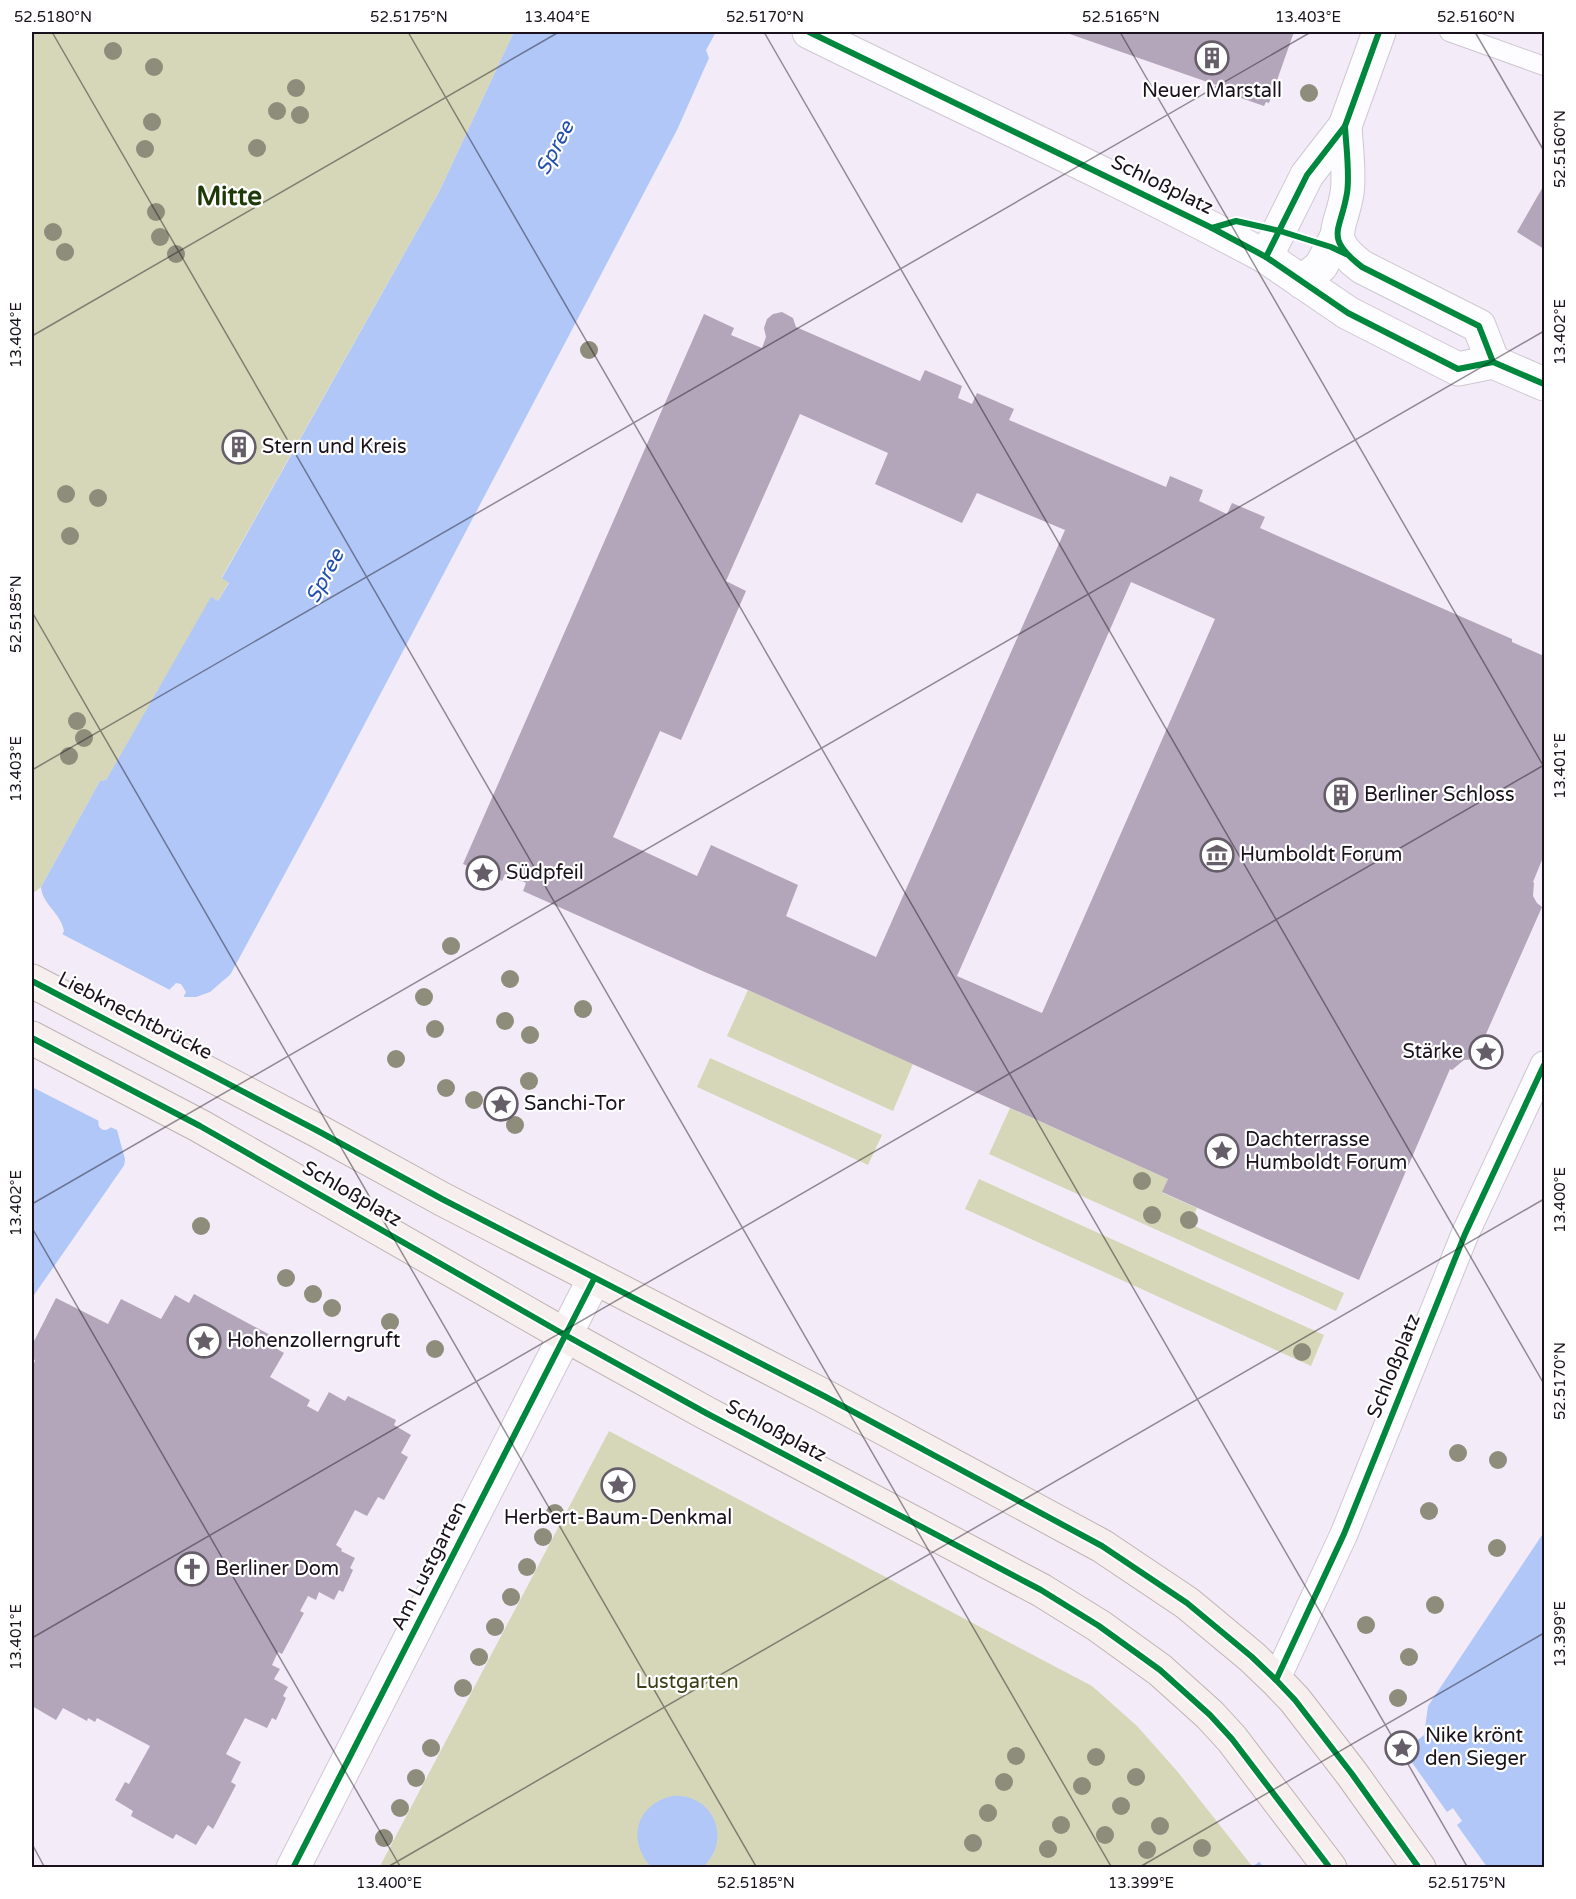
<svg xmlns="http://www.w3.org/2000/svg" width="1576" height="1899" viewBox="0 0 1576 1899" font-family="'Varela Round',sans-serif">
<rect width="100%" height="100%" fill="#f3ebf7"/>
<g fill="#d6d7b8">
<path d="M32 32H514L439 192 222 577 229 582 218 601 211 598 106 780 100 781 41 887 32 894Z"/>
<path d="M748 990 913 1064 893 1111 727 1036Z"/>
<path d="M710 1058 882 1135 868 1165 697 1087Z"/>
<path d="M1010 1108 1168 1179 1163 1193 1197 1208 1190 1224 1344 1293 1336 1311 989 1154Z"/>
<path d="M979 1179 1324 1335 1311 1366 965 1209Z"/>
<path d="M609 1431 1092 1686 1137 1726 1177 1771 1252 1866 1250 1868H379Z"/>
</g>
<g fill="#b0c7f8" fill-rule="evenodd">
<path d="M514 32H716L706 50 709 58 677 130 322 805 229 977 125 1164 32 1298V993L64 931C61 913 42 904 41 887L100 781 106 780 211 597 218 601 229 583 222 578 439 192ZM176 983 181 984 186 992 112 1126C105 1134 96 1129 99 1119L170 989Z"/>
<path d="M1544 1532V1867L1250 1868 1410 1762 1407 1757 1416 1750 1417 1745 1415 1742 1424 1735 1428 1706Z"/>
<path d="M672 1796C713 1793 733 1839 703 1867H651C627 1841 635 1805 672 1796Z"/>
</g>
<g fill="#f3ebf7">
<path d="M60 933 172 991 101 1122 32 1087V987Z"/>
<path d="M232 973 233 977 227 1010 198 1080 173 1121 149 1153 127 1166 116 1182 124 1167 125 1159 117 1130 108 1126 181 995 185 997H196L210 992Z"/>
<path d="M1406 1754 1447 1812 1453 1808 1462 1821 1457 1825 1487 1867 1264 1868 1259 1861 1254 1864 1252 1862 1406 1761 1404 1757Z"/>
</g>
<g fill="#b4a6ba" fill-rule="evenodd">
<path d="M1064 32H1294L1269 103 1266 102 1264 106 1215 89 1216 85Z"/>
<path d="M1544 185V249L1517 232Z"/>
<path d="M782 312 793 318 796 327 920 381 925 370 962 386 958 398 972 404 977 393 1014 409 1009 420 1166 487 1170 476 1203 490 1199 501 1227 514 1232 503 1265 517 1260 528 1512 639V642L1544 656V855L1533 882 1534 883 1533 896 1537 903 1542 907 1475 1059 1464 1060 1452 1070 1450 1069 1359 1280 1162 1192 1168 1179 748 990 707 973 523 891 526 883 505 874 502 881 463 864 704 314 734 328 731 335 762 348 766 337 764 328 767 319 773 314ZM800 414 888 453 875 484 962 523 977 493 1065 530 876 957 786 916 798 885 711 845 697 876 613 837 660 731 681 740 746 591 726 581ZM1131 582 1215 619 1042 1013 957 976Z"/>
<circle cx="239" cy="446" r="15"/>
<path d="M194 1294 272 1336 268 1344 284 1353 270 1377 310 1400 307 1406 318 1412 329 1392 345 1401 348 1396 396 1420 394 1425 411 1435 401 1453 408 1457 384 1500 378 1497 367 1516 355 1510 336 1545 342 1549 341 1551 355 1558 350 1568 353 1570 343 1592 339 1590 334 1600 319 1592 316 1600 308 1596 300 1611 304 1613 282 1654 278 1652 272 1665 280 1669 274 1679 288 1687 283 1696 286 1698 276 1720 272 1718 267 1728 245 1718 226 1754 241 1762 231 1782 236 1785 213 1829 208 1825 196 1845 176 1834 173 1839 131 1816 133 1811 115 1800 125 1782 129 1784 150 1746 97 1718 95 1722 88 1718 87 1721 63 1708 56 1720 32 1706V1367L35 1361 32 1355V1345L56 1298 108 1324 121 1299 161 1319 175 1295 189 1303Z"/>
</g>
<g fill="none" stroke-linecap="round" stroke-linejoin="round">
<defs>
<path id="service" d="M1449 32 1544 66"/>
<path id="pedestrian" d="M1276 1680 1344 1534 1465 1234 1544 1065"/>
<g id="minor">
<path d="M809 32C961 107 1117 177 1266 257"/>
<path d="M293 1868 594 1279"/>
</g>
<g id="tertiary">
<path d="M1379 32 1345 126 1307 175 1266 257 1348 313 1458 369 1493 362 1544 384"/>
<path d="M1345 126C1346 146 1350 174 1347 193 1341 231 1323 237 1362 267L1479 326 1493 362"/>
<path d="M1302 282 1321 266 1337 236"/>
</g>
<g id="primary">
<path d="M32 981 318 1131 442 1199 824 1396 1102 1546 1187 1603 1252 1657 1276 1680 1295 1700 1352 1774 1419 1868"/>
<path d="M32 1038 200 1126 565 1335 706 1413 1041 1590 1099 1626 1160 1670 1210 1715 1232 1739 1330 1868"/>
</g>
</defs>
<use href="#service" stroke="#cfc8d3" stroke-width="20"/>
<use href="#pedestrian" stroke="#cfc8d3" stroke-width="29"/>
<use href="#minor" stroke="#cfc8d3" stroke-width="35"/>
<use href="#tertiary" stroke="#cfc8d3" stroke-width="35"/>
<use href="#primary" stroke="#bfb3b2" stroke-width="35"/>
<use href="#service" stroke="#fdfcfe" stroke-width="18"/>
<use href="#pedestrian" stroke="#fdfcfe" stroke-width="27"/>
<use href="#minor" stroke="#fdfcfe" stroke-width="33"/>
<use href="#tertiary" stroke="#fdfcfe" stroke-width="33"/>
<use href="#primary" stroke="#f6efed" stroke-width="33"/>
<defs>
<g id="cycleway">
<path d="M809 32 1212 228 1266 257 1348 313 1458 369 1493 362 1544 384"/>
<path d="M1345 126C1346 146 1350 174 1347 193 1341 231 1323 237 1362 267L1479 326 1493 362"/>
<path d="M1212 228 1236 221 1280 231 1331 247 1346 254"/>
<path d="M1266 257 1307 175 1345 126 1379 32"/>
<path d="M32 981 318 1131 442 1199 824 1396 1102 1546 1187 1603 1252 1657 1276 1680 1295 1700 1352 1774 1419 1868"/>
<path d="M32 1038 200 1126 565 1335 706 1413 1041 1590 1099 1626 1160 1670 1210 1715 1232 1739 1330 1868"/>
<path d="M1276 1680 1344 1534 1465 1234 1544 1065"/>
<path d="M293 1868 594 1279"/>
</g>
</defs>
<use href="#cycleway" stroke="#fff" stroke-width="10"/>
<use href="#cycleway" stroke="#00873e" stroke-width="6"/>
</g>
<g fill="#8e8d7b">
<circle cx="113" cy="51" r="9"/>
<circle cx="154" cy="67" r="9"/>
<circle cx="296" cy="88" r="9"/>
<circle cx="1309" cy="93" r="9"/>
<circle cx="277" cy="111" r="9"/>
<circle cx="300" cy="115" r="9"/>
<circle cx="152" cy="122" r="9"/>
<circle cx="257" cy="148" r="9"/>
<circle cx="145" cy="149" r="9"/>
<circle cx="156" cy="212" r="9"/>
<circle cx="53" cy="232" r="9"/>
<circle cx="160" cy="237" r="9"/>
<circle cx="65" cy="252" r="9"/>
<circle cx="176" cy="254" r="9"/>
<circle cx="589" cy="350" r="9"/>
<circle cx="66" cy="494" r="9"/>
<circle cx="98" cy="498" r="9"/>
<circle cx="70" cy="536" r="9"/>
<circle cx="77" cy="721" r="9"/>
<circle cx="84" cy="738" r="9"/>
<circle cx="69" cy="756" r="9"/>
<circle cx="451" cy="946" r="9"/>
<circle cx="510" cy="979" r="9"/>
<circle cx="424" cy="997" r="9"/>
<circle cx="583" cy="1009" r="9"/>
<circle cx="505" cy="1021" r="9"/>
<circle cx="435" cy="1029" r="9"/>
<circle cx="530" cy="1035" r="9"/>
<circle cx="396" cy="1059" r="9"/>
<circle cx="529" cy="1081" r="9"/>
<circle cx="446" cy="1088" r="9"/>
<circle cx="474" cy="1100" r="9"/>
<circle cx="515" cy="1125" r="9"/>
<circle cx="1142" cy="1181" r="9"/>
<circle cx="1152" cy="1215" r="9"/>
<circle cx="1189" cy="1220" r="9"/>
<circle cx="201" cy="1226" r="9"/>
<circle cx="286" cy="1278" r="9"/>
<circle cx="313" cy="1294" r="9"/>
<circle cx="332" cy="1308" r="9"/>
<circle cx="390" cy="1322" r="9"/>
<circle cx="435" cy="1349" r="9"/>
<circle cx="1302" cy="1352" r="9"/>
<circle cx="1458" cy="1453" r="9"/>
<circle cx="1498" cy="1460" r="9"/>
<circle cx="1429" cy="1511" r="9"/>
<circle cx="555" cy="1513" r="9"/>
<circle cx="543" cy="1537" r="9"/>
<circle cx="1497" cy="1548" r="9"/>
<circle cx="527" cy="1567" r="9"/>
<circle cx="511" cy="1597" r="9"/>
<circle cx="1435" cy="1605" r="9"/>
<circle cx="1366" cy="1625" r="9"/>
<circle cx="495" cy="1627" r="9"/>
<circle cx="479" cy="1657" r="9"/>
<circle cx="1409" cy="1657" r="9"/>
<circle cx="463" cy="1688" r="9"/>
<circle cx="1398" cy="1698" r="9"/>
<circle cx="431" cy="1748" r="9"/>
<circle cx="1016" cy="1756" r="9"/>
<circle cx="1096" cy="1757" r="9"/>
<circle cx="1136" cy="1777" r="9"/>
<circle cx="416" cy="1778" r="9"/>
<circle cx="1004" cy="1782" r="9"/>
<circle cx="1082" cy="1786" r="9"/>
<circle cx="1121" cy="1806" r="9"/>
<circle cx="400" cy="1808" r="9"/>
<circle cx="988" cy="1813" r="9"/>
<circle cx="1061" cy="1825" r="9"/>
<circle cx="1160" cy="1826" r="9"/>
<circle cx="1105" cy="1835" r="9"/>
<circle cx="384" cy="1838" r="9"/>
<circle cx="973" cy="1843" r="9"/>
<circle cx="1202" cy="1848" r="9"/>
<circle cx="1048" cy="1849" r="9"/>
<circle cx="1147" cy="1850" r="9"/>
</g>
<path fill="none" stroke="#19121c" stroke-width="1.5" stroke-opacity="0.45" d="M52 32 1112 1868M408 32 1468 1868M764 32 1544 1384M1120 32 1544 767M1475 32 1544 151M32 336 559 32M32 612 757 1868M32 770 1311 32M32 1204 1544 331M32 1228 401 1868M32 1638 1544 765M32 1844 45 1868M386 1868 1544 1199M1138 1868 1544 1633"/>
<defs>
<symbol id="building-ring" viewBox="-11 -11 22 22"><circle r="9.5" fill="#fff" stroke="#655e69" stroke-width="1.5"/><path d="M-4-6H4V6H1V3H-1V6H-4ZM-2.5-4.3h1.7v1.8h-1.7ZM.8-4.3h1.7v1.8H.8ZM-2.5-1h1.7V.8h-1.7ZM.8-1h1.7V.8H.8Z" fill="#655e69"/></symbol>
<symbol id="museum-ring" viewBox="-11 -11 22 22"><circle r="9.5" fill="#fff" stroke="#655e69" stroke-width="1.5"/><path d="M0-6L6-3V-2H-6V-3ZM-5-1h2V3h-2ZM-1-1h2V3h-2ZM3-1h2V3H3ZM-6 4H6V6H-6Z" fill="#655e69"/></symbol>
<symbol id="sight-ring" viewBox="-11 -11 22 22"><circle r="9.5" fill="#fff" stroke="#655e69" stroke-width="1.5"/><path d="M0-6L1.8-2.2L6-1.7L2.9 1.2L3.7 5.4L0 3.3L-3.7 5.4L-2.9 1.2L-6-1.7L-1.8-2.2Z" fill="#655e69"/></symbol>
<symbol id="church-ring" viewBox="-11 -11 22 22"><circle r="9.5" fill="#fff" stroke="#655e69" stroke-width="1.5"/><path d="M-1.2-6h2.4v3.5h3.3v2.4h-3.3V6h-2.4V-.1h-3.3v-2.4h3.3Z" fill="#655e69"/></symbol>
</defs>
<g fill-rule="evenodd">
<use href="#building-ring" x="1193" y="39" width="38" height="38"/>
<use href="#building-ring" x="220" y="428" width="38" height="38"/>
<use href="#building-ring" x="1322" y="776" width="38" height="38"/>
<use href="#museum-ring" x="1198" y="836" width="38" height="38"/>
<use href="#sight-ring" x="464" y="854" width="38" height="38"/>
<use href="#sight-ring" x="1467" y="1033" width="38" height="38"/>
<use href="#sight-ring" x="482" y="1085" width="38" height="38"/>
<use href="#sight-ring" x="1203" y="1132" width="38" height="38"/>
<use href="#sight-ring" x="185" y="1322" width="38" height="38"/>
<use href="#sight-ring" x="599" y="1466" width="38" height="38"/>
<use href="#church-ring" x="173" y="1550" width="38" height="38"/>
<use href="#sight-ring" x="1383" y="1729" width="38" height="38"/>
</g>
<g text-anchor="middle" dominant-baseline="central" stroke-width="4.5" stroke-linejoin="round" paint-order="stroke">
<g font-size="20" fill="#19121c" stroke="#fff" text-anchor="start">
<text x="1212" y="91" text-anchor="middle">Neuer Marstall</text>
<text x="262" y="447">Stern und Kreis</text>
<text x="1364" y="795">Berliner Schloss</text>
<text x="1240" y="855">Humboldt Forum</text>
<text x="506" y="873">Südpfeil</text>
<text x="1463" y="1052" text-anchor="end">Stärke</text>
<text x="524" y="1104">Sanchi-Tor</text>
<text x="1245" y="1140">Dachterrasse<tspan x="1245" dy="23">Humboldt Forum</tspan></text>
<text x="227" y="1341">Hohenzollerngruft</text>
<text x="618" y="1518" text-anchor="middle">Herbert-Baum-Denkmal</text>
<text x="215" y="1569">Berliner Dom</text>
<text x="1425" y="1736">Nike krönt<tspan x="1425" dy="23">den Sieger</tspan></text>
</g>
<g font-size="20" fill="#19121c" stroke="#fff">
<text transform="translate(1162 185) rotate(26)">Schloßplatz</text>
<text transform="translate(135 1016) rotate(27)">Liebknechtbrücke</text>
<text transform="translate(352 1194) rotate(30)">Schloßplatz</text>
<text transform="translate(1394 1366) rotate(-68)">Schloßplatz</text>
<text transform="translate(776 1431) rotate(28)">Schloßplatz</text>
<text transform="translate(429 1566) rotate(-63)">Am Lustgarten</text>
</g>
<g font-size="20" fill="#3c4015" stroke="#fff">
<text x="687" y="1682">Lustgarten</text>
</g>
<g font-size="21" font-style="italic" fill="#224fad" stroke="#fff">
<text transform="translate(555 148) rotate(-62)">Spree</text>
<text transform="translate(325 576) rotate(-62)">Spree</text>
</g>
<g font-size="26" font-weight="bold" fill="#1e3908" stroke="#fff">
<text x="229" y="196">Mitte</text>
</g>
</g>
<rect width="1576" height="1899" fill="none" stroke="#ffffff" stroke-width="66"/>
<rect x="33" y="33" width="1510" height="1833" fill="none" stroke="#19121c" stroke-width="2"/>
<g font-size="15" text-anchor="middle" fill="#19121c">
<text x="53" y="22">52.5180°N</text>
<text x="409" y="22">52.5175°N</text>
<text x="557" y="22">13.404°E</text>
<text x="765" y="22">52.5170°N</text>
<text x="1121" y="22">52.5165°N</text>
<text x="1308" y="22">13.403°E</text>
<text x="1476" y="22">52.5160°N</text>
<text transform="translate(1560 149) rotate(-90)" y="5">52.5160°N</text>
<text transform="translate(1560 332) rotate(-90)" y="5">13.402°E</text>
<text transform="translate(16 335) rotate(-90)" y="5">13.404°E</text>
<text transform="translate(16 614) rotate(-90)" y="5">52.5185°N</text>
<text transform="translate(1560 766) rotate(-90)" y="5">13.401°E</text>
<text transform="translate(16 769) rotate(-90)" y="5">13.403°E</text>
<text transform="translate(1560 1200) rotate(-90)" y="5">13.400°E</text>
<text transform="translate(16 1203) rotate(-90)" y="5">13.402°E</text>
<text transform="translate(1560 1381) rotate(-90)" y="5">52.5170°N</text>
<text transform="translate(1560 1634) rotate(-90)" y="5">13.399°E</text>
<text transform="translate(16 1637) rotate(-90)" y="5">13.401°E</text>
<text x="389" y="1888">13.400°E</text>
<text x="756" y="1888">52.5185°N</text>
<text x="1141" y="1888">13.399°E</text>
<text x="1467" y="1888">52.5175°N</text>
</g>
</svg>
